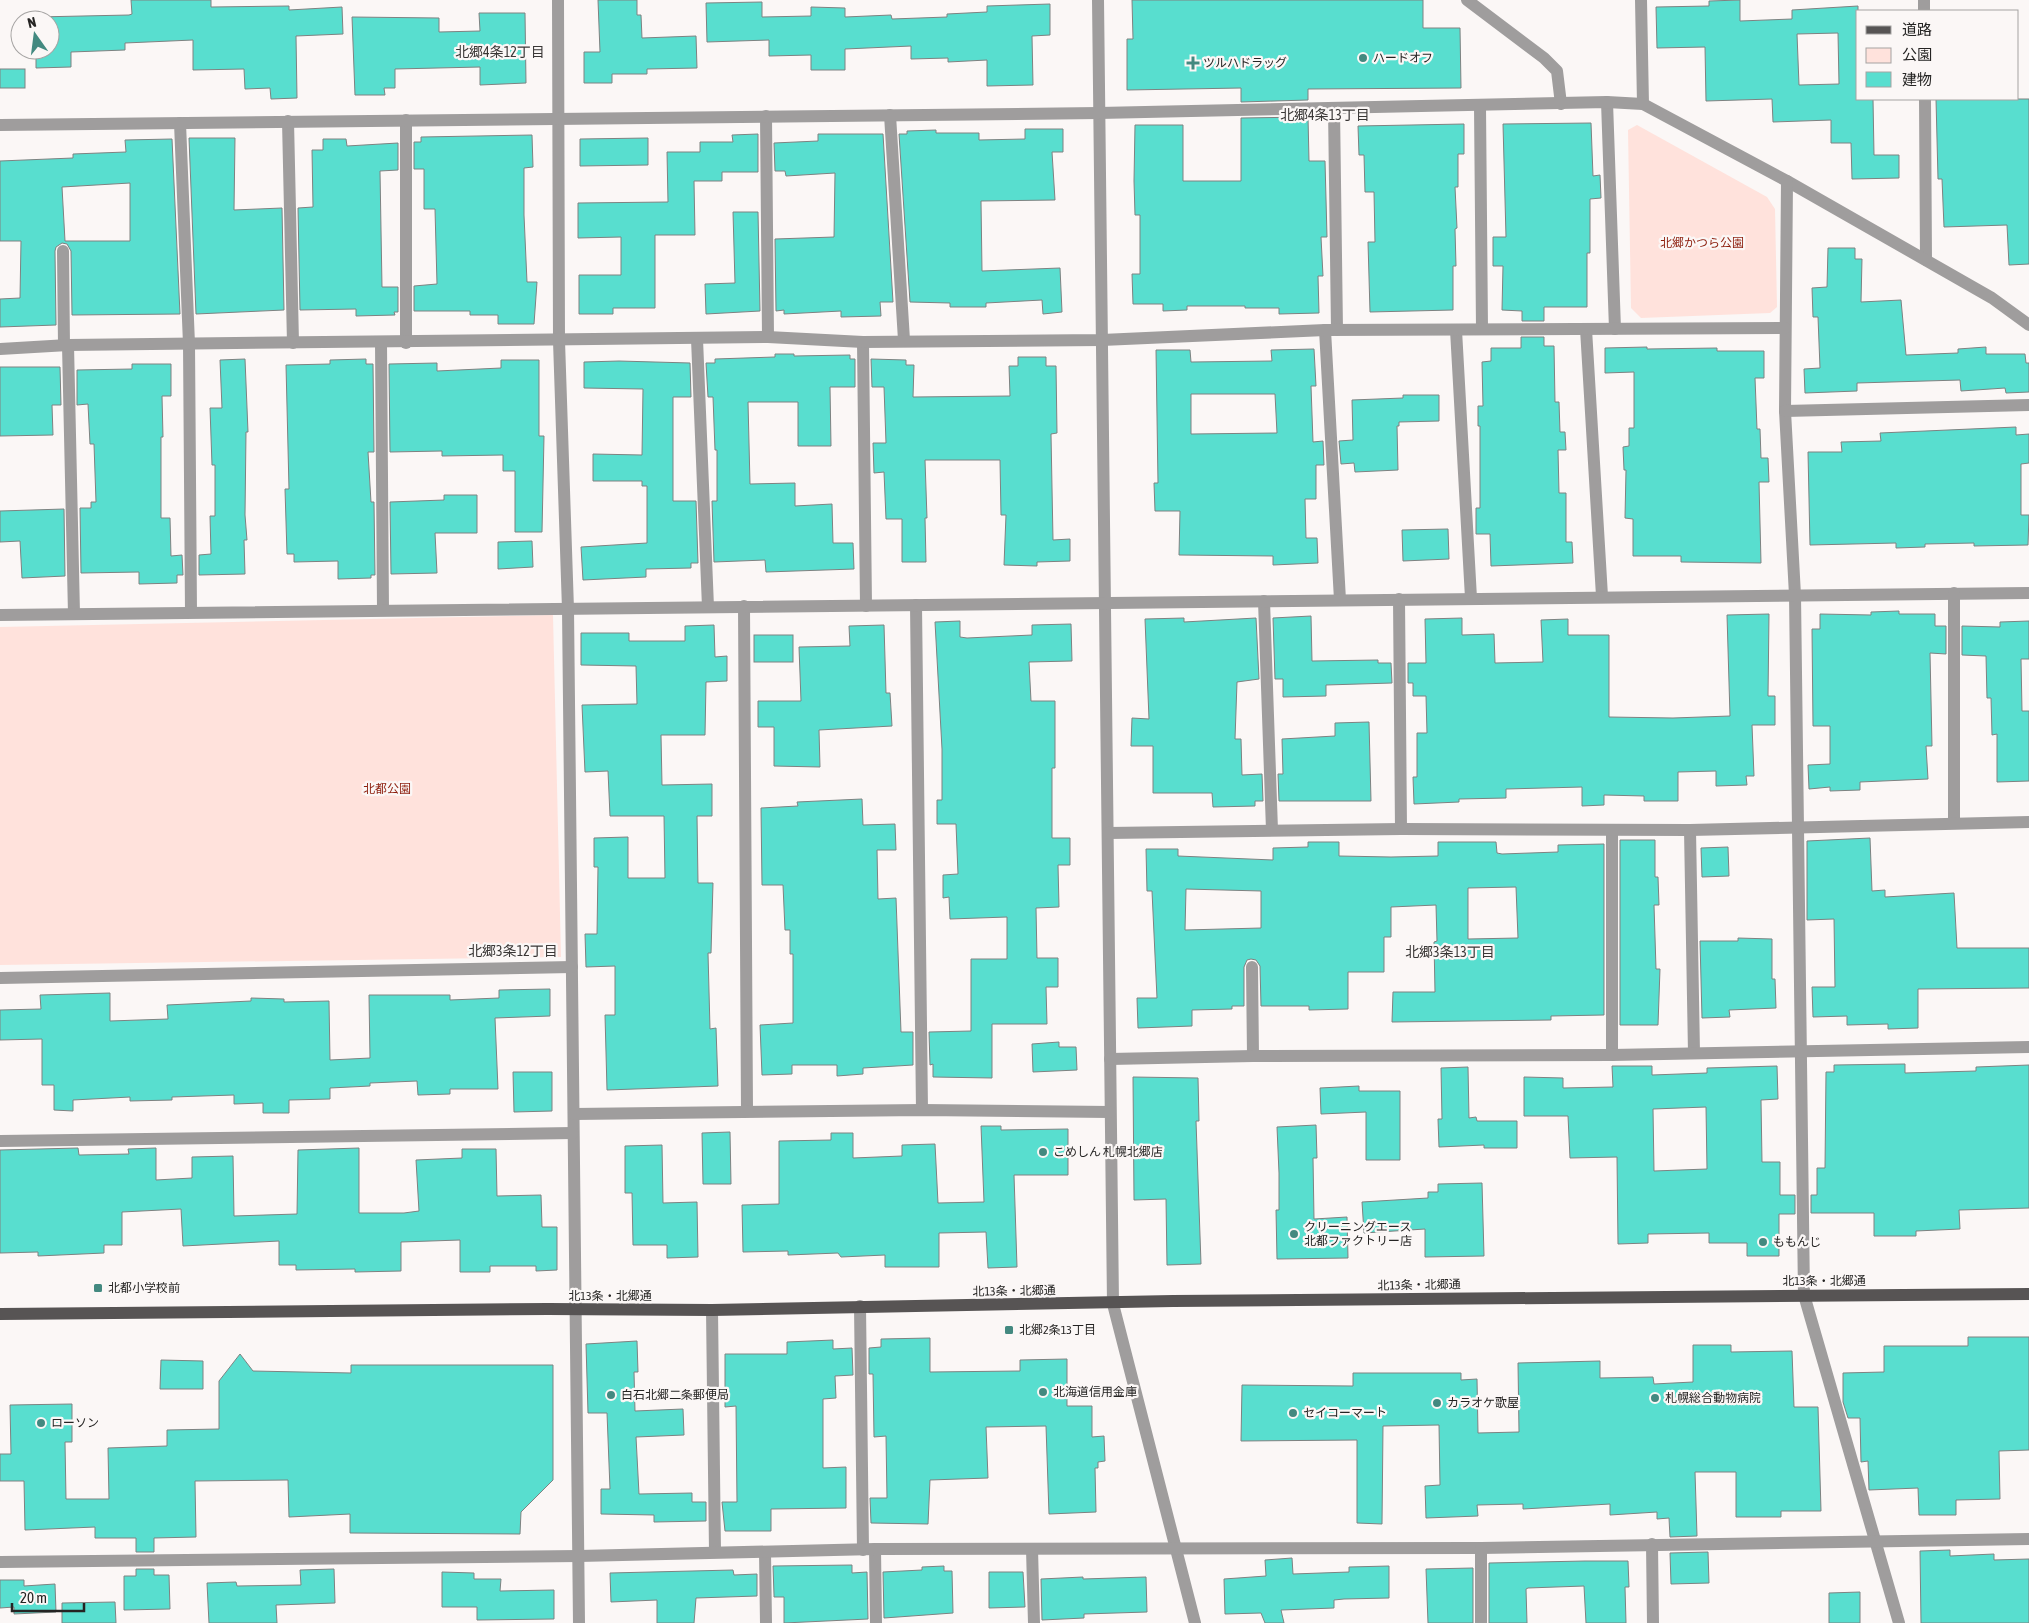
<svg xmlns="http://www.w3.org/2000/svg" width="2029" height="1623" viewBox="0 0 2029 1623" font-family="'Asap Condensed','Noto Sans JP',sans-serif">
<rect width="100%" height="100%" fill="#fbf7f6"/>
<g fill="#ffe2dc">
<path d="M1637 125 1767 197 1775 209 1777 307 1770 313 1641 318 1631 308 1628 130Z"/>
<path d="M553 615 561 957 0 965V627Z"/>
</g>
<g fill="#58decf" stroke="#7e8281" fill-rule="evenodd">
<path d="M131 0H211V7L289 6V10L342 7 343 34 296 36 297 98 271 99 270 88 245 89 244 69 193 70V40L125 43V50L71 52V67L36 68V50H50V20H36V17L129 15 132 14Z"/>
<path d="M598 0H637V15H641L642 38 696 36 697 68 647 69V74H612V83H584V52H600Z"/>
<path d="M1132 0H1423V28H1460L1461 88 1308 89V100L1241 102V88L1127 90V39H1133Z"/>
<path d="M1740 0V21L1792 19V10L1858 6V99H1873L1874 155H1899V178L1852 179 1851 143H1831V120L1773 122 1772 99 1706 101 1705 47 1657 48 1656 7 1709 6V1ZM1838 33 1839 84 1799 85 1797 34Z"/>
<path d="M762 2V17L811 16V7L845 8V17L891 15 892 19 947 17V14L987 12V6L1050 4V35L1032 36 1033 85 987 86V60L948 62V58L911 59V46L845 49V70H811V55L769 56V40L707 42 706 3Z"/>
<path d="M479 13H525L526 83 480 85V67L395 69V88H384L385 95H355L352 17 439 18V32L480 31Z"/>
<rect x="0" y="69" width="25" height="19"/>
<path d="M1936 99H2029V264L2009 265 2007 225 1944 227 1942 179H1938Z"/>
<path d="M1308 117 1309 161H1325L1327 237H1321L1323 276H1318L1319 313 1279 314V308H1245V306H1187V310L1163 311V304H1133L1132 274H1140V215H1135L1134 181 1135 125H1183V181H1241V118Z"/>
<path d="M1591 123 1593 176 1600 175 1601 198 1590 199V253H1587V307H1544V321H1522V311L1502 310 1503 266H1493V237H1506L1503 124Z"/>
<path d="M1464 124V154H1458V187H1455L1457 228 1455 229 1456 266H1453V310L1370 312 1368 242H1375L1374 192H1365L1364 155H1359L1358 126Z"/>
<path d="M1025 129H1063V152H1052L1055 200 981 201 982 271 1060 268 1062 312 1043 314 1042 300 986 303V307H950V303L910 302 899 134H907V131L936 130V133H979V140L1025 139Z"/>
<path d="M758 134V172H722V181H694L695 235H655V308H613V314H579V275H621V237L578 238V203L668 202 667 152H700V142H733L732 135Z"/>
<path d="M818 134H883L893 302H880L881 316 841 317V311L784 314V310L776 311 775 239 834 237 835 173 786 176 785 171H775L774 143 818 141Z"/>
<path d="M532 135 533 167 524 168V215L527 282H537L534 324H498V315H470V311H414V286L437 284 435 209H424V169H414V142H421V137Z"/>
<path d="M189 138H235L234 210 282 208 284 310 196 314Z"/>
<path d="M648 138V165L580 166V139Z"/>
<path d="M172 139 180 314 72 315 71 251 67 244 62 243 56 247 55 251 56 325 0 327V299L20 298 21 241H0V161L73 158V154L126 152 125 140ZM130 183V241H65L62 187Z"/>
<path d="M323 139H346L347 146 398 143V170L380 171 382 287H398V312H394L395 315 356 316V309L300 310 298 208 313 207 312 150H323Z"/>
<path d="M733 212H758L760 311 706 314 705 284 735 283Z"/>
<path d="M1828 248H1855V259H1862L1861 302 1901 300 1906 355 1958 353V349L1986 347V354H2025L2026 363H2029V392L2006 393 2005 388 1961 391 1960 380 1857 383V391L1805 393 1804 369 1820 368 1818 317H1813L1812 288 1827 287Z"/>
<path d="M1521 337H1544V346H1554L1555 402H1559L1560 432H1565L1566 450H1558L1559 493H1566V542H1572L1573 563 1491 566 1490 534H1476V508H1480V426H1478V406H1483L1482 362 1491 361V348H1521Z"/>
<path d="M1647 347V349L1717 348V351H1764V378H1755L1757 429H1760L1761 458H1768L1769 482H1759L1761 563 1681 562V556H1633V519L1625 518 1626 470H1624L1623 447 1629 446V428H1634V372L1605 373V348Z"/>
<path d="M1314 349 1316 386H1311L1313 442 1323 441 1324 465H1316V499H1305L1306 538H1317L1318 563 1273 565V556L1179 555 1180 511H1155L1154 483H1158L1156 350H1190L1191 362 1272 361 1271 350ZM1191 394H1275L1277 433 1191 434Z"/>
<path d="M775 354H794V356L850 355V359H855V387H830L831 446H798V402H748L750 484 795 483V506L832 504 833 543H853L854 569 766 572 765 560 714 562 712 501H717V450H715L713 397H708L706 363H715V359L775 357Z"/>
<path d="M1018 357H1046V366H1056L1057 433 1051 434 1053 540 1070 539V561L1037 562V566L1004 565 1006 515H1001L1000 460H925L927 518H925L926 562H902V519H886L884 472 874 473 873 443H886L884 387H872L871 359 906 360V365H914L913 397 1010 396 1009 366H1018Z"/>
<path d="M245 359 248 432H246L245 515 247 540H244L245 574 199 575V555L211 554 210 516H215V465H212L210 408H222L220 360Z"/>
<path d="M366 359V364H373L374 452H368L371 502H374L375 575H371V578L338 579V561L294 562V554H287L285 489H289L286 365 330 364V360Z"/>
<path d="M501 360H539V436H544L542 532H515V471H503V455L442 456V451L390 452 389 364 437 363V371L501 368Z"/>
<path d="M619 361 690 363 691 397H673V501H696L698 563H691V568L646 569V577L583 580 581 547 647 543V486H642V481H593V454L642 455 643 389 584 388V362Z"/>
<path d="M132 364H171V396H162L163 437H161V518H170L171 556 182 555 183 575H177V583L139 584V572L81 573 80 508H91V502H96L94 444H90L88 404 77 405V370L132 369Z"/>
<path d="M0 367H60L61 405H52L53 435 0 436Z"/>
<path d="M1403 395H1439V421L1399 422V426H1397L1398 470 1355 472 1354 463 1341 464 1339 441 1353 440 1352 400 1403 398Z"/>
<path d="M2016 427V435L2029 434V463L2021 464V515H2029L2028 545 1974 546V543L1925 544V547L1896 548V543L1810 545 1808 452H1842L1841 442 1881 441 1880 433Z"/>
<path d="M444 495H477V533H435L437 573 391 574 390 502 444 500Z"/>
<path d="M64 509 65 576 22 578 20 541 0 542V511Z"/>
<path d="M1448 529 1449 559 1403 561 1402 530Z"/>
<path d="M532 541 533 567 498 569V542Z"/>
<path d="M1899 611V614H1935V626H1946V654L1930 653 1932 746H1926L1928 779 1860 782V790L1830 791V787L1809 789 1808 765 1830 764V726H1813L1812 629H1820V614L1871 615V612Z"/>
<path d="M1769 614 1768 696H1775V725H1752L1754 776H1746L1747 785 1716 786V771L1678 772V801H1644V796L1604 795V805L1582 806V787L1506 789V798L1459 799V802L1414 804 1413 777H1417V733H1427L1426 696H1413V683H1408V663H1426L1425 619 1462 618V635L1494 634 1495 663 1543 662 1541 620 1568 619V635H1609V717L1673 718 1730 716 1727 615Z"/>
<path d="M1311 616 1312 661 1378 660V663H1391L1392 683 1326 685V696L1283 697V679H1275L1273 618Z"/>
<path d="M1184 618V622L1256 618 1259 679 1237 682 1235 739H1241L1242 775 1262 774 1263 801H1255V806L1213 807 1212 793H1153V746H1131L1132 718 1149 719 1145 619Z"/>
<path d="M960 621V637L967 638 1032 635V625L1071 624 1072 661 1029 662 1031 701H1055V768H1052V838H1070V865H1058L1059 907 1036 908 1037 958H1058V987H1046L1047 1024H992V1078L933 1077V1064L930 1065 929 1032 971 1031V959H1007V917L950 919 949 897 943 898V875L958 874 956 824H937V800H942V749L935 622Z"/>
<path d="M2029 621V659H2021L2022 711H2029V781L1997 782V734L1992 735 1991 698H1987L1986 656 1962 655V626L2000 627V622Z"/>
<path d="M714 625 715 657 727 656V681L706 682 705 735H661L662 785 712 784V816H697L698 883H713L711 953H708L710 1029 716 1028 718 1086 607 1090 605 1015H615V966L586 967 585 934H597L598 867H594V838L628 837V878H665L664 816H610L608 771 585 772 582 705 637 704 636 666 581 665V633H629V641H685V626Z"/>
<path d="M884 625 886 693H890L892 726 819 730 820 767 774 766V727H758V701H801L799 647 850 646 849 626Z"/>
<rect x="754" y="635" width="39" height="27"/>
<path d="M1369 722 1371 801H1279L1278 774H1283L1282 739 1335 736V723Z"/>
<path d="M862 799 863 825 895 824 896 850H877L878 899 896 898 901 1032H913V1065L863 1068V1074L837 1076V1065H792V1074L762 1075 760 1025 793 1023V954H790V930H785L783 885H762L761 808 798 806 797 802Z"/>
<path d="M1870 838 1872 891 1885 890V897L1954 893 1957 948H2029V988L1918 989V1028L1888 1029V1024L1847 1025V1016L1813 1017 1812 987H1835L1834 919 1807 920V841Z"/>
<path d="M1620 840H1655V877H1658L1659 905H1654L1656 969H1660L1658 1025H1620Z"/>
<path d="M1308 842H1339V856L1391 857 1438 856V842H1496L1497 853 1502 854 1558 852V845L1604 844V1015L1551 1016V1020L1392 1022 1393 992H1435L1434 942 1437 941 1436 905 1391 907V937H1384V972H1348V1009L1309 1010V1006H1261L1260 966 1256 960 1251 959 1247 960 1244 967V1006H1232V1009L1192 1010V1026L1138 1028 1137 998H1157L1152 891H1147L1146 849H1178V856L1273 860V848L1308 847ZM1516 887 1518 938 1468 939V888ZM1186 889 1261 891V928L1185 930Z"/>
<path d="M1728 847 1729 876 1702 877 1701 848Z"/>
<path d="M1738 938 1772 939V979H1775L1776 1008 1729 1010 1730 1017 1702 1018 1700 941H1738Z"/>
<path d="M550 989V1016L495 1018 498 1089H450V1094L418 1095 417 1081 370 1083V1086L330 1088V1099L289 1100V1113H263V1103L234 1104V1095L172 1097V1100L130 1101V1097L73 1100V1111L54 1110V1085H42V1039L0 1040V1010L41 1009 40 995 110 993V1021L168 1019 167 1005 251 1001V998L284 999V1002L329 1001 330 1060 370 1058 369 995H450V1000L499 998V990Z"/>
<path d="M1059 1042V1047H1076L1077 1070 1033 1072 1032 1044Z"/>
<path d="M1905 1064V1073L1976 1071V1067L2029 1065V1208L1959 1210 1960 1229 1916 1231V1236H1874V1213H1811V1195H1817V1168H1825L1826 1072H1834V1065Z"/>
<path d="M1612 1066H1652V1075L1707 1073V1068L1777 1066 1778 1099 1761 1100 1762 1162H1780V1195H1795V1214H1779V1256H1747V1243H1709V1233L1648 1234V1243L1618 1244 1617 1157 1570 1158 1568 1116H1524V1077L1563 1078V1088L1613 1087ZM1706 1107 1707 1169 1654 1171 1653 1109Z"/>
<path d="M1468 1067 1469 1118 1476 1117 1477 1121H1517V1148H1484V1145L1439 1147 1438 1119H1442L1441 1068Z"/>
<path d="M513 1072H552V1111L514 1112Z"/>
<path d="M1133 1077 1198 1078 1199 1121H1196L1201 1264 1167 1265 1166 1199 1134 1200Z"/>
<path d="M1359 1086V1091H1400V1160H1366V1112L1321 1114 1320 1088Z"/>
<path d="M1316 1125 1317 1158H1313L1314 1219 1347 1217 1348 1258 1277 1259 1276 1210H1279V1173L1277 1127Z"/>
<path d="M981 1126H1001V1130L1068 1129V1175H1014L1017 1267 988 1268 986 1232 939 1233V1267H885V1255L841 1257 838 1253 788 1255V1251L743 1252 742 1205 779 1204V1141L831 1140V1133H853V1158L902 1156V1145L935 1144 938 1203 984 1202Z"/>
<path d="M730 1132 731 1184H703L702 1133Z"/>
<path d="M662 1145 663 1203 697 1202 698 1257 667 1258V1245H633L632 1193H625V1146Z"/>
<path d="M78 1148 79 1155 129 1154 128 1149 156 1148V1180L192 1178V1157L233 1156 234 1216 297 1214 298 1150 359 1148V1213H404L419 1211 416 1160 462 1158V1149H496L497 1196 541 1195 542 1227H557V1270L536 1271V1266H490V1272H460V1240L401 1242V1271L355 1272V1269L296 1270V1265H279V1241L183 1246 181 1209 122 1212V1245H104V1253L38 1256V1252L0 1253V1150Z"/>
<path d="M1482 1183 1484 1256 1425 1257V1229L1364 1233 1362 1202 1428 1198V1192H1438V1184Z"/>
<path d="M1968 1337H2029V1450L1999 1451 2000 1499 1956 1500V1515H1919L1918 1488 1869 1490 1868 1461 1861 1462 1860 1418H1848L1843 1402V1373L1884 1372V1346H1968Z"/>
<path d="M930 1338V1372L1020 1371V1360L1067 1359V1406H1092V1437L1104 1436 1105 1461 1098 1462V1468H1095L1096 1512 1049 1514 1046 1426 986 1427 988 1478 930 1480 928 1524 871 1523 870 1498H887L886 1436 874 1437 873 1374H869V1348L881 1347V1339Z"/>
<path d="M833 1340V1349L852 1348 853 1375 835 1376 836 1398 823 1399V1468L846 1467V1508L771 1509V1531H725L722 1502H737L736 1406 725 1407V1354H787V1342Z"/>
<path d="M637 1341 638 1372H634L635 1411 683 1409 684 1435 636 1437 639 1494 692 1493V1502H706V1521L654 1522V1515L601 1514V1489H610L607 1413H588L586 1344Z"/>
<path d="M1693 1345H1731V1352L1792 1351 1794 1407H1818L1821 1511H1781V1517H1736V1472H1695L1697 1536 1670 1537 1669 1518 1657 1519V1512L1610 1515V1504L1523 1509V1504L1477 1505 1478 1516 1426 1518 1425 1486 1440 1485 1439 1425 1383 1426 1382 1524 1357 1523V1440L1241 1441 1242 1385 1353 1386V1373H1461V1380L1477 1379 1478 1433 1519 1432 1518 1363 1600 1361V1378L1653 1377 1654 1384 1693 1382Z"/>
<path d="M240 1354 253 1371 351 1373V1365H553V1480L521 1512 520 1534 350 1533V1514L289 1517 288 1480 195 1481 196 1537 154 1538V1552H136V1538H95V1527L25 1530 24 1481H0V1454H11L10 1405 72 1404V1442H65L66 1499H109L108 1448 167 1446V1430L219 1429V1381Z"/>
<path d="M161 1360 203 1361V1389H160Z"/>
<path d="M1950 1550V1556L1994 1554V1560L2029 1559V1623H1921L1920 1551Z"/>
<path d="M1708 1552 1709 1583 1671 1584 1670 1553Z"/>
<path d="M1292 1558 1293 1574 1349 1572V1567L1389 1566V1598L1344 1599 1334 1600V1608L1281 1610 1284 1623H1265L1261 1613 1225 1614 1224 1579 1266 1576 1265 1560Z"/>
<path d="M1585 1561H1628L1629 1587H1625L1626 1623H1586L1584 1586 1528 1588 1526 1589 1527 1623H1489V1563Z"/>
<path d="M852 1565V1573L867 1572 868 1619 784 1623V1597H774V1595L773 1566Z"/>
<path d="M944 1566V1571H952L953 1613 884 1618 883 1572 922 1570V1567Z"/>
<path d="M1473 1568V1623H1428L1426 1569Z"/>
<path d="M136 1569H154V1575H169L170 1609 124 1610V1576H136Z"/>
<path d="M334 1569 335 1603 276 1605 277 1623H209L207 1583 236 1582 237 1586 301 1585 300 1570Z"/>
<path d="M733 1570 734 1575 757 1574V1596L696 1598 694 1623H657V1600L611 1602 610 1573Z"/>
<path d="M442 1572 474 1573V1579H501L500 1591 554 1590V1619L477 1620V1607H442Z"/>
<path d="M989 1572H1023L1025 1607 989 1608Z"/>
<path d="M1083 1577V1579L1146 1577 1147 1612 1084 1614V1618L1042 1620 1041 1579Z"/>
<path d="M0 1580H24V1586L55 1584 56 1612 14 1614V1607L0 1608Z"/>
<path d="M1860 1592V1623H1829V1593Z"/>
<path d="M115 1602 116 1623H62V1603Z"/>
</g>
<g fill="none" stroke-linecap="round" stroke-linejoin="round">
<g stroke="#9f9d9d" stroke-width="12">
<path d="M558 0 559 341 568 609 579 1623"/>
<path d="M1098 0 1113 1304 1195 1623"/>
<path d="M1467 0 1544 58 1557 71 1561 104"/>
<path d="M1641 0 1643 104"/>
<path d="M1924 0V11"/>
<path d="M1925 99 1926 260"/>
<path d="M1607 102 1615 329"/>
<path d="M1480 106 1482 329"/>
<path d="M1334 108 1337 330"/>
<path d="M890 115 904 340"/>
<path d="M766 116 768 337"/>
<path d="M406 120V343"/>
<path d="M288 121 293 343"/>
<path d="M180 123 189 344 191 612"/>
<path d="M0 125 1099 113 1607 102 1643 104 1787 181 1992 298 2029 325"/>
<path d="M1787 181 1785 411 1795 595 1804 1295 1899 1623"/>
<path d="M63 251 64 345"/>
<path d="M1586 329 1602 596"/>
<path d="M1325 330 1340 600"/>
<path d="M1456 330 1471 598"/>
<path d="M697 339 708 607"/>
<path d="M863 342 866 606"/>
<path d="M381 343 383 610"/>
<path d="M68 345 74 614"/>
<path d="M0 349 68 345 768 337 863 342 1102 340 1325 330 1785 328"/>
<path d="M1785 411 2029 405"/>
<path d="M1399 599 1401 829"/>
<path d="M1264 601 1272 830"/>
<path d="M916 605 922 1110"/>
<path d="M744 606 747 1111"/>
<path d="M0 615 2029 593"/>
<path d="M1954 823V593"/>
<path d="M1612 830V1055"/>
<path d="M1690 830 1694 1053"/>
<path d="M1108 833 1401 829 1690 830 2029 822"/>
<path d="M1252 967 1253 1056"/>
<path d="M0 978 572 967"/>
<path d="M1110 1059 1253 1056 1612 1055 2029 1047"/>
<path d="M574 1114 922 1110 1110 1112"/>
<path d="M0 1141 573 1133"/>
<path d="M860 1306 863 1550"/>
<path d="M712 1310 715 1552"/>
<path d="M1652 1544 1653 1623"/>
<path d="M875 1549 876 1623"/>
<path d="M1032 1549 1034 1623"/>
<path d="M765 1552 766 1623"/>
<path d="M0 1562 579 1556 875 1549 1481 1548 2029 1539"/>
<path d="M1481 1623V1548"/>
</g>
<path stroke="#575454" stroke-width="12" d="M0 1314 548 1309 712 1310 1173 1301 2029 1294"/>
</g>
<g fill="#438980" stroke="#fbf7f6" stroke-width="2">
<circle cx="1363" cy="58" r="5"/>
<path d="M1190.5 55.5h5v5h5v5h-5v5h-5v-5h-5v-5h5z"/>
<circle cx="1043" cy="1152" r="5"/>
<circle cx="1294" cy="1234" r="5"/>
<circle cx="1763" cy="1242" r="5"/>
<rect x="93" y="1283" width="10" height="10" rx="2.5"/>
<rect x="1004" y="1325" width="10" height="10" rx="2.5"/>
<circle cx="1043" cy="1392" r="5"/>
<circle cx="611" cy="1395" r="5"/>
<circle cx="1655" cy="1398" r="5"/>
<circle cx="1437" cy="1403" r="5"/>
<circle cx="1293" cy="1413" r="5"/>
<circle cx="41" cy="1423" r="5"/>
</g>
<g text-anchor="middle" dominant-baseline="central" stroke-width="4.5" stroke-linejoin="round" paint-order="stroke">
<g font-size="12" fill="#252423" stroke="#fbf7f6" text-anchor="start">
<text x="1373" y="58">ハードオフ</text>
<text x="1203" y="63">ツルハドラッグ</text>
<text x="1053" y="1152">こめしん 札幌北郷店</text>
<text x="1304" y="1227">クリーニングエース<tspan x="1304" dy="14">北都ファクトリー店</tspan></text>
<text x="1773" y="1242">ももんじ</text>
<text x="108" y="1288">北都小学校前</text>
<text x="1019" y="1330">北郷2条13丁目</text>
<text x="1053" y="1392">北海道信用金庫</text>
<text x="621" y="1395">白石北郷二条郵便局</text>
<text x="1665" y="1398">札幌総合動物病院</text>
<text x="1447" y="1403">カラオケ歌屋</text>
<text x="1303" y="1413">セイコーマート</text>
<text x="51" y="1423">ローソン</text>
</g>
<g font-size="12" fill="#8d1f0e" stroke="#fbf7f6">
<text x="1702" y="243">北郷かつら公園</text>
<text x="387" y="789">北都公園</text>
</g>
<g font-size="12" fill="#252423" stroke="#fbf7f6">
<text x="1824" y="1281">北13条・北郷通</text>
<text transform="translate(1419 1285) rotate(-1)">北13条・北郷通</text>
<text transform="translate(1014 1291) rotate(-1)">北13条・北郷通</text>
<text x="610" y="1296">北13条・北郷通</text>
</g>
<g font-size="14" fill="#3a3736" stroke="#fbf7f6">
<text x="500" y="52">北郷4条12丁目</text>
<text x="1325" y="115">北郷4条13丁目</text>
<text x="513" y="951">北郷3条12丁目</text>
<text x="1450" y="952">北郷3条13丁目</text>
</g>
</g>
<rect x="1856" y="10" width="162" height="90" fill="#fbf7f6" stroke="#a5a3a2"/>
<rect x="1866" y="26" width="25" height="8" fill="#575454" stroke="#a5a3a2"/>
<text x="1902" y="35" font-size="15" fill="#252423">道路</text>
<rect x="1866" y="48" width="25" height="15" fill="#ffe2dc" stroke="#a5a3a2"/>
<text x="1902" y="60" font-size="15" fill="#252423">公園</text>
<rect x="1866" y="72" width="25" height="15" fill="#58decf" stroke="#a5a3a2"/>
<text x="1902" y="85" font-size="15" fill="#252423">建物</text>
<g transform="translate(35 35) rotate(346)"><circle r="24" fill="#fbf7f6" stroke="#a5a3a2"/>
<path d="M0-4L9 19L0 12L-9 19Z" fill="#438980"/>
<text y="-8" font-size="14" font-weight="bold" text-anchor="middle" fill="#252423">N</text>
</g>
<path d="M12 1603v8h72v-8" fill="none" stroke="#252423" stroke-width="2.5"/>
<text x="20" y="1603" font-size="15" fill="#252423" stroke="#fbf7f6" stroke-width="4" paint-order="stroke">20 m</text>
</svg>
